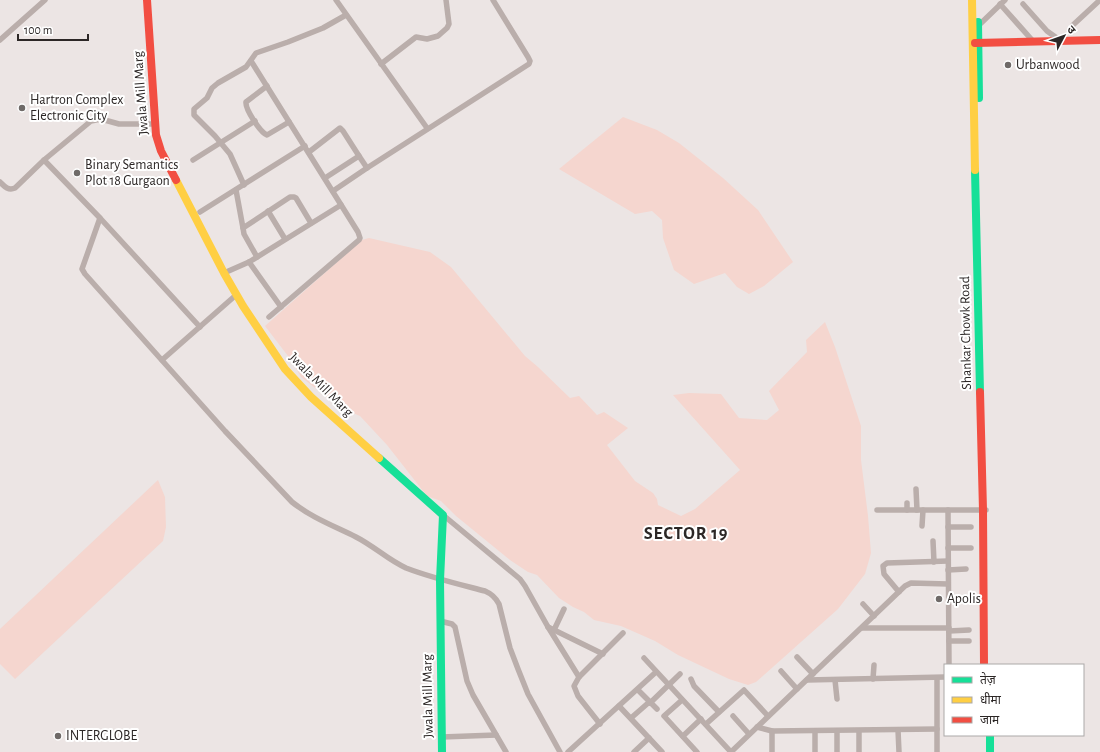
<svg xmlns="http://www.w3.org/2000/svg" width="1100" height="752" viewBox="0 0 1100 752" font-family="'Alegreya Sans','Noto Sans Devanagari',sans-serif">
<rect width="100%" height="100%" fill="#ece5e4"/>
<g fill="#f5d6cf">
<path d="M623 117 657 130 679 143 723 178 758 210 793 262 764 286 749 294 737 287 725 273 694 284 674 270 663 238 662 220 652 211 635 214 559 169Z"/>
<path d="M369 238 430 252 451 267 525 356 538 367 570 398 579 396 597 415 604 412 628 428 607 445 635 481 653 493 657 499 658 505 681 516 695 509 740 470 673 395 689 393 721 394 739 418 767 420 779 410 769 391 807 352 806 340 825 322 835 347 861 426V460L868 516 871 553 865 574 838 609 756 682 748 685 729 679 678 655 655 641 621 626 594 620 584 612 573 607 559 598 537 575 528 572 510 560 456 516 441 501 427 496 387 445 360 416 341 408 301 377 291 360 265 326 362 240Z"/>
<path d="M158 480 165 497 166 527 163 541 15 679 0 664V629Z"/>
</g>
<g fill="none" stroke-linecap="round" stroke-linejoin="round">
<g stroke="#baaeab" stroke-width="5.5">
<path d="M336 0 427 128"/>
<path d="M1000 4 1032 40 1035 41"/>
<path d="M1023 4 1047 31 1061 41"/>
<path d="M1073 25 1100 0"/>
<path d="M978 26 1005 0"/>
<path d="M0 40 45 0"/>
<path d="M251 61 358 232 360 238 359 240 269 317"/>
<path d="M381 64 416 37 427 39 438 36 447 28 449 24 446 0"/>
<path d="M267 86 246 102C245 109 260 132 267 135L289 122"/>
<path d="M309 152 340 128 343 131 359 156 325 178"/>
<path d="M359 156 367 168"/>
<path d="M44 160 100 218 200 327"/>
<path d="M193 160 255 121"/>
<path d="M0 182C4 186 8 191 15 188L44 160 91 121 101 119 119 124H155"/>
<path d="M244 185 230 154 215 136 194 115V109L207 98 212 88 218 83 246 67 256 53 288 42 323 28 346 15"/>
<path d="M236 190 243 228"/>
<path d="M333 191 367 168 529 64 530 61 528 57 493 0"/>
<path d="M268 211 285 239"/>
<path d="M200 212 305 146"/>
<path d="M100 218 82 269 85 274 225 431 292 502C312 518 334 526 356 537 374 546 388 560 406 568 432 578 458 584 485 591 492 594 496 598 499 604L510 648 518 669 528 694 560 752"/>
<path d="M257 257 244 234 243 228 290 197H294L296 198 311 223"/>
<path d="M249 262 281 307"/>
<path d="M224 273 249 262 341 205"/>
<path d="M162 360 236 295"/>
<path d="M916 489 917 510"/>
<path d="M877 510H986"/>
<path d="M907 510V503"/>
<path d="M948 510 949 665"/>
<path d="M443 515 520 579 525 586 548 627 579 677"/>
<path d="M922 526 923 510"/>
<path d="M948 527H971"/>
<path d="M933 541 934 562"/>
<path d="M948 548H971"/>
<path d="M948 570 966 569"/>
<path d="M899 592 884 574 883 566 887 563 948 561"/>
<path d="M863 604 874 616"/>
<path d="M440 621 452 624 455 627 467 681 473 695 506 752"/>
<path d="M548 627 603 654"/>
<path d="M862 628H949"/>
<path d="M554 630 564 609"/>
<path d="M949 631 969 630"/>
<path d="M949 641H969"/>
<path d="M797 657 813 674"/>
<path d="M644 658 731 752"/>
<path d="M781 671 797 689"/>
<path d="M937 678V752"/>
<path d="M691 679 694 686 719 712"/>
<path d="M873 679 874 665"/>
<path d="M807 680 945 677"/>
<path d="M835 680 837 699"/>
<path d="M638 690 657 709"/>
<path d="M682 700 664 716 697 752"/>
<path d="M650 703 680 674"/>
<path d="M619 706 662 752"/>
<path d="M733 716 749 734"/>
<path d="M631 718 647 704"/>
<path d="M600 724 578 696 574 686 579 677 623 633"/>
<path d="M706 724 744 690 768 716"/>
<path d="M757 727 772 731 937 729"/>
<path d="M898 730 899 752"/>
<path d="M772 731V752"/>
<path d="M815 731V752"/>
<path d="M837 731V752"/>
<path d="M859 731V752"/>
<path d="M683 736 701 719"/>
<path d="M442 737 496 735"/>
<path d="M568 752 656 672"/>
<path d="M634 752 649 738"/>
<path d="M731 752 905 586 911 583 948 584"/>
</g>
<g stroke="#16e098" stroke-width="8">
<path d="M978 22 979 98"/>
<path d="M975 170 980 392"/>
<path d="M379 458 443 515 440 580 442 752"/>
<path d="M990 735V752"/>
</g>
<g stroke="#ffcf43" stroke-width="8">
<path d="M972 0 975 170"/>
<path d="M176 180 224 273 243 306 285 369 311 397 379 458"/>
</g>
<g stroke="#f24e42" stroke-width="8">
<path d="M147 0 156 135 161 151 176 180"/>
<path d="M975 43 1100 40"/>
<path d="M980 392 983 510 984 665"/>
</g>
</g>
<g fill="#6f6a68" stroke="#fff" stroke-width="1.5">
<circle cx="1008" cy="65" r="4"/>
<circle cx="22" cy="108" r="4"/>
<circle cx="77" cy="173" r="4"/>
<circle cx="939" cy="599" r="4"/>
<circle cx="58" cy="736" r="4"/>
</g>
<g text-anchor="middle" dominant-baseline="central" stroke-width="4" stroke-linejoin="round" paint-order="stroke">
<g font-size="14" fill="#2c2726" stroke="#fff" text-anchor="start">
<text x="1016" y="65">Urbanwood</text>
<text x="30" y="100">Hartron Complex<tspan x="30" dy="16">Electronic City</tspan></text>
<text x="85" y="165">Binary Semantics<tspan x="85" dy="16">Plot 18 Gurgaon</tspan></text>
<text x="947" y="599">Apolis</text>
<text x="66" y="736">INTERGLOBE</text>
</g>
<g font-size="14" fill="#2c2726" stroke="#fff">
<text transform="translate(141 93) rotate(-94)">Jwala Mill Marg</text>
<text transform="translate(966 333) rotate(-91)">Shankar Chowk Road</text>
<text transform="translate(321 385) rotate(45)">Jwala Mill Marg</text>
<text transform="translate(428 696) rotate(-91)">Jwala Mill Marg</text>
</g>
<g font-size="18" font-weight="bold" letter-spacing="1" fill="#2c2726" stroke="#fff">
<text x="686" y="534">SECTOR 19</text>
</g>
</g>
<rect x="944" y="664" width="140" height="72" fill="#ffffff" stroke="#aba9a8"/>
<rect x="952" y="677" width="20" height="6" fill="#16e098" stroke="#aba9a8"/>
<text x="980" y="684" font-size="12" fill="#2c2726">तेज़</text>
<rect x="952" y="697" width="20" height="6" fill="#ffcf43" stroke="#aba9a8"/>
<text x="980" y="704" font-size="12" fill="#2c2726">धीमा</text>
<rect x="952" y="717" width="20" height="6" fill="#f24e42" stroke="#aba9a8"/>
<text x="980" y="724" font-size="12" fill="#2c2726">जाम</text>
<g transform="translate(1064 36) rotate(49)" stroke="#ffffff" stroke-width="3" paint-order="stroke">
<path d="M0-3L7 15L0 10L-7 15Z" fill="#2c2726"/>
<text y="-6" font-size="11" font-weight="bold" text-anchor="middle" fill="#2c2726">उ</text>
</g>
<path d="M18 34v6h70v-6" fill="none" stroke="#2c2726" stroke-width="2"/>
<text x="24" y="34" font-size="12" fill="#2c2726" stroke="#ffffff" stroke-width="3" paint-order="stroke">100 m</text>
</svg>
